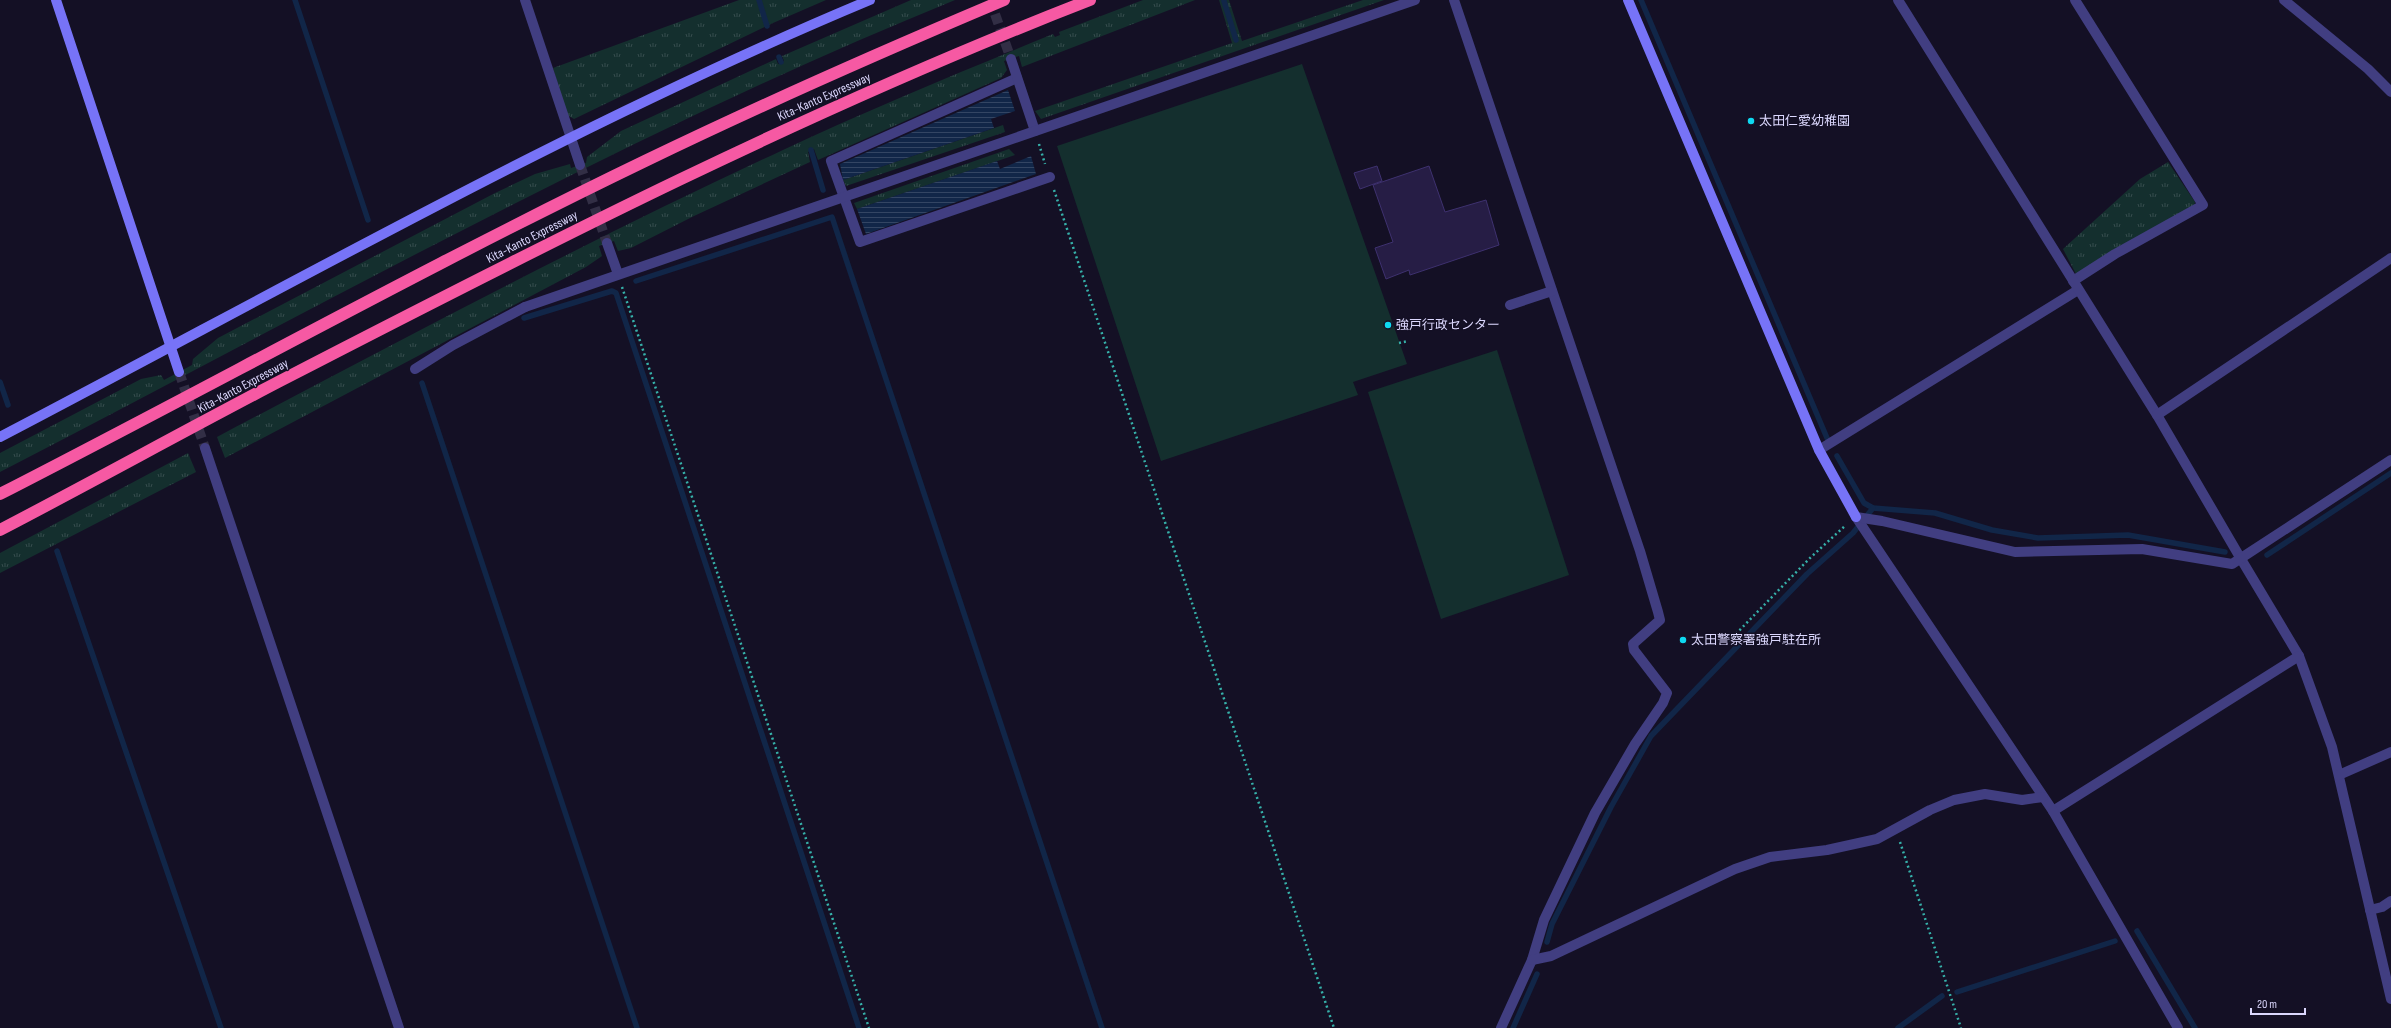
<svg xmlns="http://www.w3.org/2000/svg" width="2391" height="1028" viewBox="0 0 2391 1028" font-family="'Sofia Sans Condensed','Noto Sans JP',sans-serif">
<defs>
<pattern id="grass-tufts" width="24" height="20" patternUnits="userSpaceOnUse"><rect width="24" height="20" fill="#142f2e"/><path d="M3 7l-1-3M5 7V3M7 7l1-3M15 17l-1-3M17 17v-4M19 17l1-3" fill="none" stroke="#364c4d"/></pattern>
<pattern id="water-rules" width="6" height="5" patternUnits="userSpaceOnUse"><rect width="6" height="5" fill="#112648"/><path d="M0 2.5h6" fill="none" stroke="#334563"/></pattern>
</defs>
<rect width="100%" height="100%" fill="#141025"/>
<g fill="url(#grass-tufts)">
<path d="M739 0H826L773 23 574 119 567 115 553 68Z"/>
<path d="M911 0H955C626 134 315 309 0 472V453L141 379 161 375 164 380 192 365 193 359 218 338 495 193 535 174 570 164 571 168 586 163 587 157 621 131 776 59 778 64 784 61 782 56Z"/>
<path d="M1143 0H1195L1022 67 1019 56 1004 61 1007 70 1001 78 818 160 814 149 808 152 810 162 694 216 631 248 618 251 614 241 599 246 602 256 586 267 225 458 217 437C404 338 591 239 783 150 872 108 963 71 1053 34L1055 37 1060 35 1059 32Z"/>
<path d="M1219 0H1229L1242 41 1363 0H1384L1041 119 1035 111 1232 43Z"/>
<path d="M1003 125 1005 132 846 186 843 180Z"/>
<path d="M1009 149 1015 155 857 209 854 203Z"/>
<path d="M2168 162 2195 202 2194 206 2076 274 2063 249 2140 179Z"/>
<path d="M188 453 196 472 0 573V553Z"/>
</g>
<g fill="#142f2e">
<path d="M1302 64 1407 364 1353 382 1358 395 1161 461 1057 146Z"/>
<path d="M1497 350 1569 575 1441 619 1368 392Z"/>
</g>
<g fill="url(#water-rules)">
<path d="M1008 90 1015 111 991 119 994 128 843 180 840 164Z"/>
<path d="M1031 156 1036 174 866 234 857 209 997 161 1000 169Z"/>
</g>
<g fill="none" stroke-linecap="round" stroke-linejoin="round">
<g stroke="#112648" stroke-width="5.5">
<path d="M295 0 368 220"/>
<path d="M759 0 767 26"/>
<path d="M1641 0 1827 438"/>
<path d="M1224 1 1236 40"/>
<path d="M779 57 781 62"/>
<path d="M811 150 823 190"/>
<path d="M636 281 832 217 1102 1028"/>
<path d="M524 318 612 291 616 293 859 1028"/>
<path d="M0 382 8 405"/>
<path d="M422 383 637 1028"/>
<path d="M1837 456 1864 503 1873 508 1935 513 1992 530 2038 538 2128 535 2225 552"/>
<path d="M57 551 221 1028"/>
<path d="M2267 555 2391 473"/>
<path d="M2137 931 2195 1028"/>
<path d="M1547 942 1552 924 1611 807 1651 736 1807 574 1853 533 1873 508"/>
<path d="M1957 992 2115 941"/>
<path d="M1513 1028 1537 974"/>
<path d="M1898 1028 1942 996"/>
</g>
</g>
<g fill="#261d45" stroke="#3e316f">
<path d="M1377 166 1382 181 1360 189 1354 173Z"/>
<path d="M1429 166 1445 212 1486 200 1499 245 1410 275 1409 270 1386 279 1375 248 1393 242 1373 185Z"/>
</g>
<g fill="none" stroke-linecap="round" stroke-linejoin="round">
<g stroke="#322e45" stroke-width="10" stroke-dasharray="10 5" stroke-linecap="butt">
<path d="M990 0 1011 59"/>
<path d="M580 165 607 243"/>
</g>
<path stroke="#322e45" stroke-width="10" stroke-dasharray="10 5" stroke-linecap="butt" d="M179 372 205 448"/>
<g stroke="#36b1aa" stroke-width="2.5" stroke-dasharray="2 3" stroke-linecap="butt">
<path d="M1039 144 1045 164"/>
<path d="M1054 190 1334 1028"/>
<path d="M622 287 869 1028"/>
<path d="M1399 343 1408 341"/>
<path d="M1729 641 1810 558 1846 525"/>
<path d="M1900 842 1961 1028"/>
</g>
<g stroke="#413e81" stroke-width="10">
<path d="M525 0 571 138"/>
<path d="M1454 0 1640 551 1658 612 1660 620 1633 644 1634 650 1667 693 1663 703 1635 744 1595 813 1544 920 1532 960 1501 1028"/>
<path d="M2284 0 2368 69 2391 92"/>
<path d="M1017 78 831 161 860 242 1050 177"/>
<path d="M2073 281 2115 254 2203 205 2075 0"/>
<path d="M1510 305 1552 291"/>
<path d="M415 369 453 345 525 307"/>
<path d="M1819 450 2078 290"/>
<path d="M2241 559 2299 656 2332 747 2391 999"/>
<path d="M2339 775 2391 752"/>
<path d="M2053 811 2299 656"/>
<path d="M2370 910 2382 907 2391 901"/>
</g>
<g stroke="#413e81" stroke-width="10">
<path d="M1898 0 2157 415 2241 559"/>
<path d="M1011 59 1035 131"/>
<path d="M571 138 580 165"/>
<path d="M607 243 618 274"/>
<path d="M525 307 1415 0"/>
<path d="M2157 415 2391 258"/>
<path d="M205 448 399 1028"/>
<path d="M1856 517 2053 811 2178 1028"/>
<path d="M1856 517 1882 521 2015 552 2142 549 2232 564 2391 460"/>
<path d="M1532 960 1551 956 1735 869 1770 857 1827 850 1877 839 1930 810 1954 800 1985 794 2022 800 2043 797"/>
</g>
<g stroke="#7773f7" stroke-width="10">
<path d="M56 0 179 372"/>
<path d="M1628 0 1819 450 1856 517"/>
<path d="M0 437C287 287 570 125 870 0"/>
</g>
<g stroke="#f659a3" stroke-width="12">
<path d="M0 494C215 384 427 266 645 161 763 104 883 51 1004 0"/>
<path d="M0 530C94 481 186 430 280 381 545 244 811 108 1090 0"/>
</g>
</g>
<g fill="#0ed9f1" stroke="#141025" stroke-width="1.5">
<circle cx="1751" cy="121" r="4"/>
<circle cx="1388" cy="325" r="4"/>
<circle cx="1683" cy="640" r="4"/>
</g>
<g text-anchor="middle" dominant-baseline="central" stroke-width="3" stroke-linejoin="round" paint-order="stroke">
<g font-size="13" fill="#dbd7fd" stroke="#141025">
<text transform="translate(824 97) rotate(-24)">Kita-Kanto Expressway</text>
<text transform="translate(532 237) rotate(-27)">Kita-Kanto Expressway</text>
<text transform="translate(243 386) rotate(-28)">Kita-Kanto Expressway</text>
</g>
<g font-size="13" fill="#dbd7fd" stroke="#141025" text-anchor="start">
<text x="1759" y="121">太田仁愛幼稚園</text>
<text x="1396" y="325">強戸行政センター</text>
<text x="1691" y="640">太田警察署強戸駐在所</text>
</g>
</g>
<path d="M2251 1008v6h54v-6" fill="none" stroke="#dbd7fd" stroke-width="2"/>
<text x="2257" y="1008" font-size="12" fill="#dbd7fd" stroke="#141025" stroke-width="3" paint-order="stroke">20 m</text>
</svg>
